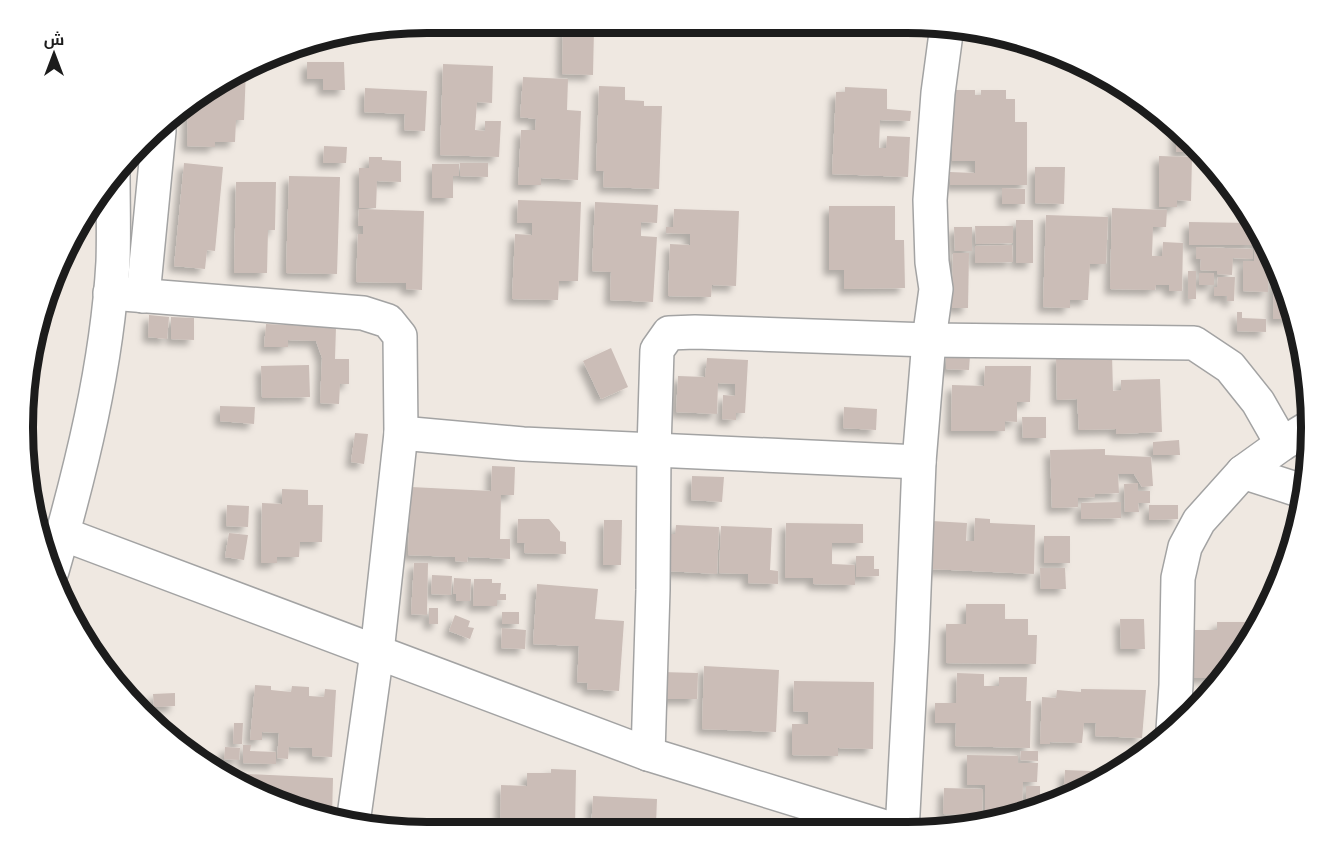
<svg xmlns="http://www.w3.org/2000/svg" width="1334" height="855" viewBox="0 0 1334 855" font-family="Figtree,Cairo,sans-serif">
<defs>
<filter id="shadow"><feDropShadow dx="-5.5" dy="5.5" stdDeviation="3" flood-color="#0004"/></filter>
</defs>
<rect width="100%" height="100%" fill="#efe8e1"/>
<g fill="#cbbdb7" filter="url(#shadow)">
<path d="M563 28H594L593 75 562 74Z"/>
<path d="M307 62H344L345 90H323V79H307Z"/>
<path d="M443 64 493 66 492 103 477 102 475 130 485 131V121H501L499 157 440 155Z"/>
<path d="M246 70 244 120H236L235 142H215V147L187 146 188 104 202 91Z"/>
<path d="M523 77 568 79 567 110 581 111 578 180 541 178V185H518L521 130H535L536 119 520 117Z"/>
<path d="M599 86 625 87V100L644 101V106H662L659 189 603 187 604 171H596Z"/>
<path d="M845 87 887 89V109L911 111 910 121 880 120 879 148H886L887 136 910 137 908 177 832 174 836 92H845Z"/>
<path d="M365 88 427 91 425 131 404 130 405 114 364 112Z"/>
<path d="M952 90H975V95H981V90H1006V99H1015V122H1027V185H950V172L975 173V161H952Z"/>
<path d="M1176 126 1195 146V152H1176Z"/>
<path d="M324 146 347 147 346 163H323Z"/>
<path d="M1159 156 1192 157 1191 201 1177 200V207H1159Z"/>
<path d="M369 157H382V160L401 161V182L377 181 376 208H359V168H369Z"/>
<path d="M184 163 223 167 215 251 207 250 205 269 174 266Z"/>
<path d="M460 163H488V177L460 176Z"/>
<path d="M432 164H459V176H453V198H432Z"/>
<path d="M1035 167H1065L1064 204 1035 203Z"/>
<path d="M289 176 340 177 337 274 286 273Z"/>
<path d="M236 182H276L275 230H268L267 273H234Z"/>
<path d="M1002 188 1025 189V204H1002Z"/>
<path d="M518 200 581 202 578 281H559L558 300 512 299 515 234 532 235V223H517Z"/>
<path d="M595 202 658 205 657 223 641 222V236L657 237 653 302 610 300 611 272 592 271Z"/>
<path d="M829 206H895V240H904L905 288 844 289V270H829Z"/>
<path d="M1112 208 1167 210 1166 227H1153L1152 256H1162L1163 242 1183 243 1182 291H1169V285H1156L1155 290 1110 289Z"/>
<path d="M359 209 424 211 422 290 406 289V283L356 282 358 234H363V226H358Z"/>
<path d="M674 209 739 211 736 286 712 285 711 297 668 296 670 244 690 245V234L666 233V227H673Z"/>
<path d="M1046 215 1108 217 1106 264H1090L1088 300H1070V308L1043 307Z"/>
<rect x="1016" y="220" width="17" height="43"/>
<path d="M1189 222 1253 223V245H1189Z"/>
<path d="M1255 224 1268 246V292L1243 291V261H1254Z"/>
<path d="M975 226H1013V243L976 244Z"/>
<path d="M954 227H972V251H955Z"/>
<path d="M1012 245 1013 262 975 263V246Z"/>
<path d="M1196 247 1253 249V259L1233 258 1232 275 1217 274V271L1200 270 1201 259H1196Z"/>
<path d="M953 253H969L968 308H952Z"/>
<path d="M1274 261 1291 305V319H1273Z"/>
<rect x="1188" y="271" width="8" height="28"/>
<rect x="1199" y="273" width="15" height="12"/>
<path d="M1218 277H1235L1234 301H1227V296H1214V287H1217Z"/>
<path d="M1237 312H1242V318L1266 319V332L1237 331Z"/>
<path d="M149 315 169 317 167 339 148 337Z"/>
<path d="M171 317 194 318V340L171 339Z"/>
<path d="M266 324 336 327 335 359H349V384H340L339 404 320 403 322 358 316 341 288 340V347H264Z"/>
<path d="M611 348 628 387 601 399 583 361Z"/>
<path d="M946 354 970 355 969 370 946 369Z"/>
<path d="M1112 355 1113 391 1121 390V380L1160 379 1162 432 1116 434V429L1079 430 1077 399 1057 400 1056 356Z"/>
<path d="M707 358 748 360 745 413H736V420L722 419 723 395 735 396V384L718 383 717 414 676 412 678 376 705 377Z"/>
<path d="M309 365 310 397 262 398 261 366Z"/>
<path d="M985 366H1031L1030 402H1017V422L1005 421V431H951L952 385 984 386Z"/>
<path d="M220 406 255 407 254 424 220 421Z"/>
<path d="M844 407 877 409 876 430 843 428Z"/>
<path d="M1022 417H1046V438H1023Z"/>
<path d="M355 433 368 434 364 464 351 462Z"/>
<path d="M1179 440 1180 455H1153V442Z"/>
<path d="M1105 449V455L1151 457 1153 486 1142 487 1134 474H1118L1119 493 1095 494V497L1078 498V507L1052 508 1050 450Z"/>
<path d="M492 466 515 467 514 495H501L500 539H510V559L468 557 467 562 455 561V557L408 555 411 487 491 491Z"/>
<path d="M692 476 724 477 722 502 691 500Z"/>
<path d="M1138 483V491H1150V503H1138L1139 512H1125L1124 484Z"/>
<path d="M282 489 308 490V505H323L322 542H300L299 557H277V563H261L262 503 282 504Z"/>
<path d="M1121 502V518L1081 519V503Z"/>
<path d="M227 505 249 506 248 527 226 526Z"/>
<path d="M1149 505H1178V519L1149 520Z"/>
<path d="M975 518 990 519V523L1035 525 1034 574 930 569 932 521 967 523 966 541H974Z"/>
<path d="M518 519H549L560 532V541L566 542V554L524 553 525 543H517Z"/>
<path d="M604 520H622L621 565H603Z"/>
<path d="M786 523 863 524V543H832V564L855 565V585L813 584V578H785Z"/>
<path d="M676 525 719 527 717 574 667 571 668 534H675Z"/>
<path d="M721 526 772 528 770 570 778 571V584L748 583V574L719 573Z"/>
<path d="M229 533 248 535 244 560 225 557Z"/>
<rect x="1044" y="536" width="26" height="27"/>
<path d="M856 556H874V569H879V576L856 577Z"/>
<path d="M414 563H428L427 615 411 614Z"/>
<path d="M1040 568H1065L1066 589H1041Z"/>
<path d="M432 575 452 576 451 595 431 594Z"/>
<path d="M454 578 471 579 470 601H456V594H453Z"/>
<path d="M474 579H492V583H501L500 594H506V600H497V606H473Z"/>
<path d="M537 584 598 589 595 619 624 621 619 691 587 689 588 683 577 682 579 646 533 644Z"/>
<path d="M966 604H1005V619H1028V635H1037L1036 664 946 663V624H966Z"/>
<rect x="429" y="608" width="9" height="16"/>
<rect x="502" y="612" width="17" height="12"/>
<path d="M455 615 470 621 468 627 474 628 470 639 449 631Z"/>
<path d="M1120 619H1144L1145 649H1121Z"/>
<path d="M1217 622H1261L1257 630 1223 678H1187V630H1217Z"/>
<path d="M502 628 526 630 525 649 501 648Z"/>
<path d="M704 666 779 670 776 732 702 729Z"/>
<path d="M661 672 698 673 697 699H661Z"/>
<path d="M957 673 984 674V686H999V677H1027L1026 701H1031L1030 748 955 746 956 723H935V703H956Z"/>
<path d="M794 681 874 682 873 749 838 748V756L792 755V724H808V712L793 711Z"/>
<path d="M255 685 271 686V690L291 692 292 686 309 687V696L324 697 325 689 336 690 332 757 312 756V748L289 747 288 759 277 758 279 733 262 732V740H250Z"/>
<path d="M1081 689 1146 690 1142 738 1095 736 1096 723H1084L1082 743 1050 742V744H1040L1042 697 1056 698 1057 690 1081 692Z"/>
<path d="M175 693V706L154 707 153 694Z"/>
<path d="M1186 699 1206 700 1185 719Z"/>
<path d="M234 723H243L242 744H233Z"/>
<path d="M243 745H251L250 751 276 752V764L243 763Z"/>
<path d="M225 747 240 748 239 760 224 759Z"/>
<path d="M1021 751H1038V761L1020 760Z"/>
<path d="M967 755 1018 756V763H1038L1037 782H1023L1022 814 1011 819 985 818V785H967Z"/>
<path d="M551 769 576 770 575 830H500L501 785 527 786V773H551Z"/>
<path d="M1065 770 1115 772 1085 791 1063 799Z"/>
<path d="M248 774 333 778 332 817 272 802 248 786Z"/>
<path d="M1026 786H1040V808L1026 813Z"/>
<path d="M944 788 983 789 982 815 943 814Z"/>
<path d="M593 796 657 799 656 825H671V830H591Z"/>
</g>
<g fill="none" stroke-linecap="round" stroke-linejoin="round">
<defs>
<g id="minor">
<path d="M110 293 363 313 388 321 400 336 401 433 377 652 353 823"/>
<path d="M143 296 159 131"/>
<path d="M401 433 523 444 919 462"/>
<path d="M1243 472 1305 492"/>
<path d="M63 534 648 754 898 831"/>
<path d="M52 571C81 470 107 367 113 262 114 233 113 204 113 175"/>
<path d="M1173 730 1176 685 1178 578 1185 547 1199 521 1243 472 1282 444 1310 427"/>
<path d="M648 754 653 590 654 450 657 350 669 333 695 332 929 340 1194 343 1230 367 1258 402 1282 444"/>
<path d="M902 832 912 642 919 462 929 340 936 289 932 262 930 200 938 93 947 26"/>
</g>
</defs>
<use href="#minor" stroke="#a3a3a3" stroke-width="36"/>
<use href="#minor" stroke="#fff" stroke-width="33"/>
</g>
<path d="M0 0H1334V855H0ZM427 33H907A394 394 0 0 1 1301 427V428A394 394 0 0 1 907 822H427A394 394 0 0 1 33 428V427A394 394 0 0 1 427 33Z" fill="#fff" fill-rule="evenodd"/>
<path fill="none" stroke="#1c1c1c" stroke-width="8" d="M427 33H907A394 394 0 0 1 1301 427V428A394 394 0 0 1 907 822H427A394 394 0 0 1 33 428V427A394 394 0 0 1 427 33Z"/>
<g transform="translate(54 54)" stroke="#ffffff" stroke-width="4.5" paint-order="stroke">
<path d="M0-4.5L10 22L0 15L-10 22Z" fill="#1c1c1c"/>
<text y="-9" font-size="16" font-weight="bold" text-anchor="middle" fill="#1c1c1c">ش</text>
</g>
</svg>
